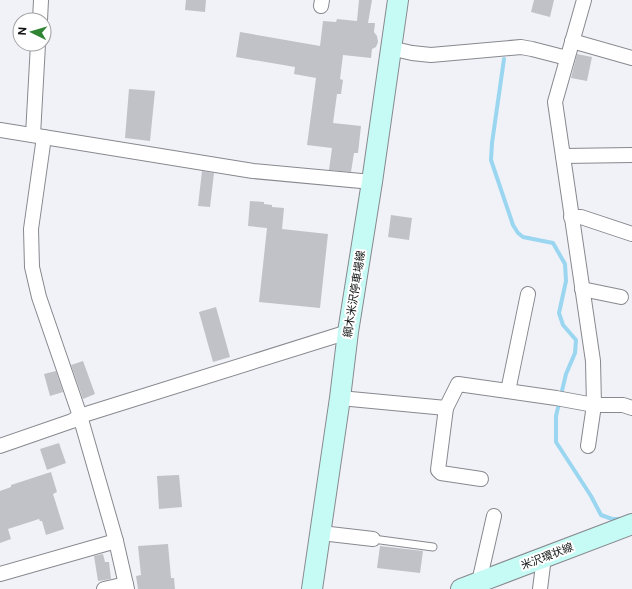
<svg xmlns="http://www.w3.org/2000/svg" width="632" height="589" viewBox="0 0 632 589" font-family="'Public Sans','Noto Sans JP',sans-serif">
<rect width="100%" height="100%" fill="#f0f2f8"/>
<g fill="none" stroke-linecap="round" stroke-linejoin="round">
<path stroke="#9ad6f0" stroke-width="4" d="M504 59 492 143 491 160 513 225 518 233 523 237 553 243 565 264 566 281 559 313 563 325 576 340 575 353 566 374 556 416V442L591 496 601 515 612 519H622"/>
</g>
<g fill="#c0c2c7">
<path d="M186 0H206L205 12 185 10Z"/>
<path d="M359 0H372L368 23H375L374 32 377 36 378 42 376 47 372 49 371 58 343 55 340 79 343 80 341 94H337L333 123 361 126 358 153H354L351 172 329 170 332 148 307 145 316 78 294 74 295 67 236 57 240 32 320 46 323 21 336 22 337 19 357 21Z"/>
<path d="M534 0H554L550 17 531 12Z"/>
<path d="M577 54 592 57 587 81 571 78Z"/>
<path d="M129 89 155 91 150 141 125 138Z"/>
<path d="M202 171 214 173 210 207 198 206Z"/>
<path d="M250 201 264 202V204L272 205V207L284 208 282 229 328 234 320 308 259 302 267 228 248 226Z"/>
<path d="M391 215 412 218 409 240 388 237Z"/>
<path d="M216 307 230 357 213 362 199 312Z"/>
<path d="M83 361 95 394 83 399 71 365Z"/>
<path d="M56 371 63 392 50 396 44 374Z"/>
<path d="M59 443 66 463 47 470 40 449Z"/>
<path d="M51 472 57 492 53 494 64 529 46 535 42 521H40L39 519 8 529 11 539 0 543V491L11 487V485Z"/>
<path d="M179 475 182 507 159 509 157 476Z"/>
<path d="M168 544 171 578H174L175 589H138L136 576 141 575 138 546Z"/>
<path d="M380 546 423 551 420 573 377 568Z"/>
<path d="M103 554 105 562H109L111 579 98 581 94 556Z"/>
</g>
<g fill="none" stroke-linecap="round" stroke-linejoin="round">
<defs>
<path id="lane" d="M373 539 433 547"/>
<g id="street">
<path d="M584 0 555 102 593 361 594 405 588 446"/>
<path d="M321 6 322 0"/>
<path d="M40 20 41 0"/>
<path d="M572 41 632 58"/>
<path d="M390 48 412 53 431 55 521 47 532 49 567 58"/>
<path d="M0 130 253 171 372 182"/>
<path d="M33 135 38 44"/>
<path d="M44 137 31 229 32 267 39 297 80 416 116 541 127 589"/>
<path d="M563 156 632 155"/>
<path d="M571 217H581L632 234"/>
<path d="M582 289 621 297"/>
<path d="M508 391 528 294"/>
<path d="M340 398 446 408 458 384 556 398 594 405H623L632 408"/>
<path d="M446 408 438 470 441 473 481 479"/>
<path d="M0 446 72 421 80 416 348 332"/>
<path d="M321 533 373 539"/>
<path d="M0 574 116 541"/>
<path d="M479 582 494 516"/>
<path d="M104 589 126 584"/>
<path d="M540 589 544 557"/>
</g>
<g id="secondary">
<path d="M312 589 340 398 348 332 372 182 398 0"/>
<path d="M461 589 632 524"/>
</g>
</defs>
<use href="#lane" stroke="#87898e" stroke-width="9"/>
<use href="#street" stroke="#87898e" stroke-width="16"/>
<use href="#secondary" stroke="#87898e" stroke-width="22"/>
<use href="#lane" stroke="#fff" stroke-width="7"/>
<use href="#street" stroke="#fff" stroke-width="14"/>
<use href="#secondary" stroke="#c6fbf5" stroke-width="20"/>
</g>
<g text-anchor="middle" dominant-baseline="central" stroke-width="4" stroke-linejoin="round" paint-order="stroke">
<g font-size="11" fill="#121314" stroke="#fff">
<text transform="translate(354 294) rotate(-81)">綱木米沢停車場線</text>
<text transform="translate(547 556) rotate(-21)">米沢環状線</text>
</g>
</g>
<g transform="translate(32 32) rotate(275)"><circle r="19" fill="#ffffff" stroke="#a0a1a1"/>
<path d="M0-3L7 15L0 10L-7 15Z" fill="#2f8534"/>
<text y="-6" font-size="11" font-weight="bold" text-anchor="middle" fill="#121314">N</text>
</g>
</svg>
